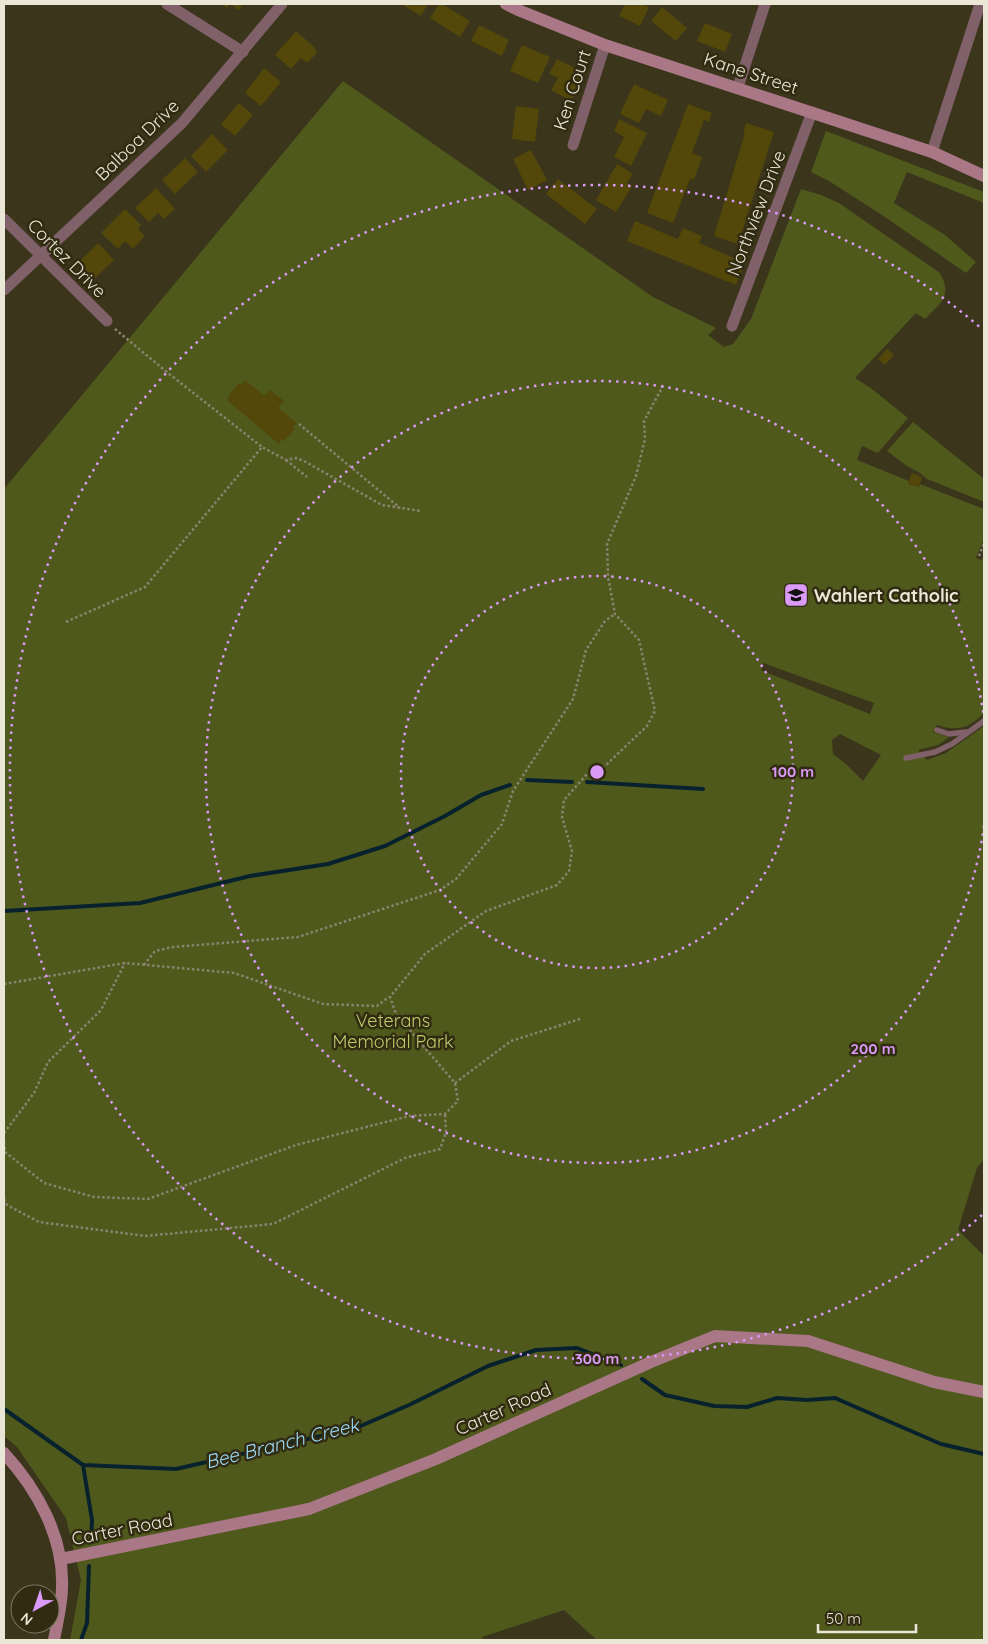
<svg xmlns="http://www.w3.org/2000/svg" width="988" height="1644" viewBox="0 0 988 1644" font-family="Quicksand,sans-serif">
<rect width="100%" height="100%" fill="#3a351b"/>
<g fill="#4f591c" fill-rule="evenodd">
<path d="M343 81 653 297 716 328 708 335 724 347 733 344 751 319 801 189 821 195 839 203 940 273C953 297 940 303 925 319L916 313 855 378 872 389 908 418 878 453 862 446 857 460 909 481 908 484 919 487 920 484 984 509V538L976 558 982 560 984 553V713C969 728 958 732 937 725L933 732 949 737 938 745 918 750 927 760 946 753 984 726V1159L977 1168 958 1230 984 1256V1640H597L564 1610 482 1637V1640H70L81 1580 66 1518 17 1447 4 1436V489ZM763 663 874 703 870 714 761 670ZM840 734 881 755 863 781 847 765 833 754 832 740Z"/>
<path d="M826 131 984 192V203L907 172 894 203 945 235 976 262 966 273 885 217 829 181 811 172Z"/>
<path d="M913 422 984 479V502L927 479 920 473 907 466 887 451Z"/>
</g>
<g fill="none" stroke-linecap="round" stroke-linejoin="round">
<g stroke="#08222d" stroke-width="4">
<path d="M527 780 572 782"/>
<path d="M587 782 703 789"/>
<path d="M4 911 140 903 250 876 328 864 385 846 445 816 481 795 510 785"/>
<path d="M642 1379 665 1395 714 1406 747 1407 777 1398 807 1400 835 1398 941 1444 984 1454"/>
<path d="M4 1409 83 1465 176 1469 356 1428 409 1405 488 1366 536 1350 577 1348 621 1365"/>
<path d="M83 1465 92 1520 91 1542"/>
<path d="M81 1640 87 1623 89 1566"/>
</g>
</g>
<g fill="#534709">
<path d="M221 4H243L239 10 230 4 227 8Z"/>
<path d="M401 4H428L421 16Z"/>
<path d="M439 4H442L470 21 460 37 430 18Z"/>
<path d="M625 4H641L649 7 640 26 619 16Z"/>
<path d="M662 7 687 28 676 41 651 21Z"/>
<path d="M705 23 732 34 725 52 697 41Z"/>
<path d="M479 25 509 40 502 56 471 41Z"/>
<path d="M296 31 314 47 317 53 307 63 301 58 291 69 275 55Z"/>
<path d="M522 45 550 57 538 83 510 71Z"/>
<path d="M557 59 585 73 571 101 551 90 558 78 549 74Z"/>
<path d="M264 68 281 82 261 106 245 93Z"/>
<path d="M634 84 668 100 661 116 646 109 639 123 620 114Z"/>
<path d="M239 103 253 115 235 136 221 124Z"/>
<path d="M688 104 712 113 709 122 704 120 692 153 702 157 694 180 690 179 673 223 647 213Z"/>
<path d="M516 106 539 109 535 142 512 139Z"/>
<path d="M619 119 647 133 631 166 614 157 624 137 614 131Z"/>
<path d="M746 123 774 132 738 244 714 236 745 133 743 132Z"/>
<path d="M212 134 228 150 206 172 191 156Z"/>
<path d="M531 150 547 180 528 190 513 159Z"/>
<path d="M185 158 198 172 175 194 162 180Z"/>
<path d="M617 164 633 174 627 183 632 186 616 212 596 200Z"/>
<path d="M558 179 597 209 585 224 546 194Z"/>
<path d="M156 188 175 209 164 219 158 213 149 222 135 208Z"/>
<path d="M125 209 141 225 138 229 145 236 133 249 125 241 118 249 101 233Z"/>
<path d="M635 221 678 239 683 228 702 236 699 243 734 258 737 250 749 254 736 285 627 241Z"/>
<path d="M98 243 114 260 94 279 78 263Z"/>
<path d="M887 349 894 355 885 365 878 359Z"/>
<path d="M245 380 264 396 270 390 284 401 278 408 297 423 293 427 295 429 284 441 282 439 279 444 227 400 230 396 229 395 239 383 241 385Z"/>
<path d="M912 473 922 477 919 487 908 484Z"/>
</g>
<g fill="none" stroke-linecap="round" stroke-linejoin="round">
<g stroke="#89846f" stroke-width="2.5" stroke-dasharray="2.5 2.5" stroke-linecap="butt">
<path d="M115 329 168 373 262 447"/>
<path d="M299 424 400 508"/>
<path d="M286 460 307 477"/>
<path d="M979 556 984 543"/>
<path d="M66 622 145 587 262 447 286 460 296 458 304 461 382 505 421 511"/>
<path d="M144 965 155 951 173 947 298 937 440 890 456 879 502 824 513 791 573 699 586 650 605 621 615 614"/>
<path d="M4 984 125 963 234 973 323 1004 377 1006 389 997"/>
<path d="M455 1083 511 1041 580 1019"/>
<path d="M4 1133 34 1093 48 1062 101 1010 125 963"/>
<path d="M4 1142 5 1152 44 1183 94 1197 148 1199 296 1145 409 1116 445 1114 458 1101 455 1083 396 1014 390 997 425 954 486 911 557 885 569 871 572 851 562 817 564 800 588 773 605 766 647 726 655 711 639 640 615 614 608 577 607 544 636 476 645 439 644 421 664 384"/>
<path d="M4 1199 7 1205 39 1222 145 1236 273 1224 405 1158 440 1149 446 1132 445 1114"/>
</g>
<g stroke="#806069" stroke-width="5.5">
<path d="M937 730 949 734 966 732"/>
<path d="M906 758 935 752 952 744 984 721"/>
</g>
<g stroke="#806069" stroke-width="11">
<path d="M167 4 243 52"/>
<path d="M738 87 765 4"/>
<path d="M573 145 605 45"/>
<path d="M932 152 980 4"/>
<path d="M4 219 107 321"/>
<path d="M4 290 182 123 282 4"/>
<path d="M732 326 812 112"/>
</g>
<g stroke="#a97786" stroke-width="12">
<path d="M506 4 518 10 605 45 932 152 984 176"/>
<path d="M4 1453C37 1489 64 1537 62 1587 62 1605 57 1623 54 1640"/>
<path d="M61 1559 309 1509 436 1459 651 1362 715 1336 808 1341 934 1382 984 1392"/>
</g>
</g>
<g fill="none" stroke="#da9af6" stroke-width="2.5" stroke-dasharray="2.5 5">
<circle cx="597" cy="772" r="196"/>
<path d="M984 826A391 391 0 1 1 984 718"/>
<path d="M982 1215A587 587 0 1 1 982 329"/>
</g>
<defs>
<symbol id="school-square" viewBox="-11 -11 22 22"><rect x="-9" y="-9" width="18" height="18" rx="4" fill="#da9af6" stroke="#302b11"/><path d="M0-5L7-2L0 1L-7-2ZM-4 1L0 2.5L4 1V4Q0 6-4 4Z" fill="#111"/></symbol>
</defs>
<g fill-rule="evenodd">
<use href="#school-square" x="782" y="581" width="28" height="28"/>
</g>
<g text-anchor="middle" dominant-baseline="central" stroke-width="5" stroke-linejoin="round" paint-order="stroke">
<g font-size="18" fill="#eae7d7" stroke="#302b11">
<text transform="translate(751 73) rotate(18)">Kane Street</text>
<text transform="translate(572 90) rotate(-72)">Ken Court</text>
<text transform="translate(137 140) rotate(-44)">Balboa Drive</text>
<text transform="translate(756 213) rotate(-69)">Northview Drive</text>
<text transform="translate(67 258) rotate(45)">Cortez Drive</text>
<text transform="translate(503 1409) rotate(-24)">Carter Road</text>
<text transform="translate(122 1529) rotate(-11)">Carter Road</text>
</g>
<g font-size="18" font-weight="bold" fill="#eae7d7" stroke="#302b11" text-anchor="start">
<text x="814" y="595">Wahlert Catholic</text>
</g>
<g font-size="18" fill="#bbce6b" stroke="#302b11">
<text x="393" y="1020">Veterans<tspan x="393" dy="21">Memorial Park</tspan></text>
</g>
<g font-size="19" font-style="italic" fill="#9cdaf9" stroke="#302b11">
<text transform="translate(282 1443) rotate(-14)">Bee Branch Creek</text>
</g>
</g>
<circle cx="597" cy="772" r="8" fill="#da9af6" stroke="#302b11" stroke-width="2.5"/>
<g font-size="15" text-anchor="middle" font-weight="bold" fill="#da9af6" stroke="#302b11" stroke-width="5" stroke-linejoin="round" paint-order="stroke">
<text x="793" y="777">100 m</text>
<text x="873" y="1054">200 m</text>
<text x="597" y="1364">300 m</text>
</g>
<rect width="988" height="1644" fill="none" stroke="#eae7d7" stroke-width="10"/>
<g transform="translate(35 1609) rotate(220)"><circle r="24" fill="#302b11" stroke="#7a7660"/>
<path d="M0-4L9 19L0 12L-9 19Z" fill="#da9af6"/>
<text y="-8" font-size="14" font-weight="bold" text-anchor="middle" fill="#eae7d7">N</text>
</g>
<path d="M818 1624v8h98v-8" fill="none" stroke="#eae7d7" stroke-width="2.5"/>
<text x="826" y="1624" font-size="15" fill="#eae7d7" stroke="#302b11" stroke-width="4" paint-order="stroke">50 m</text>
</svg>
